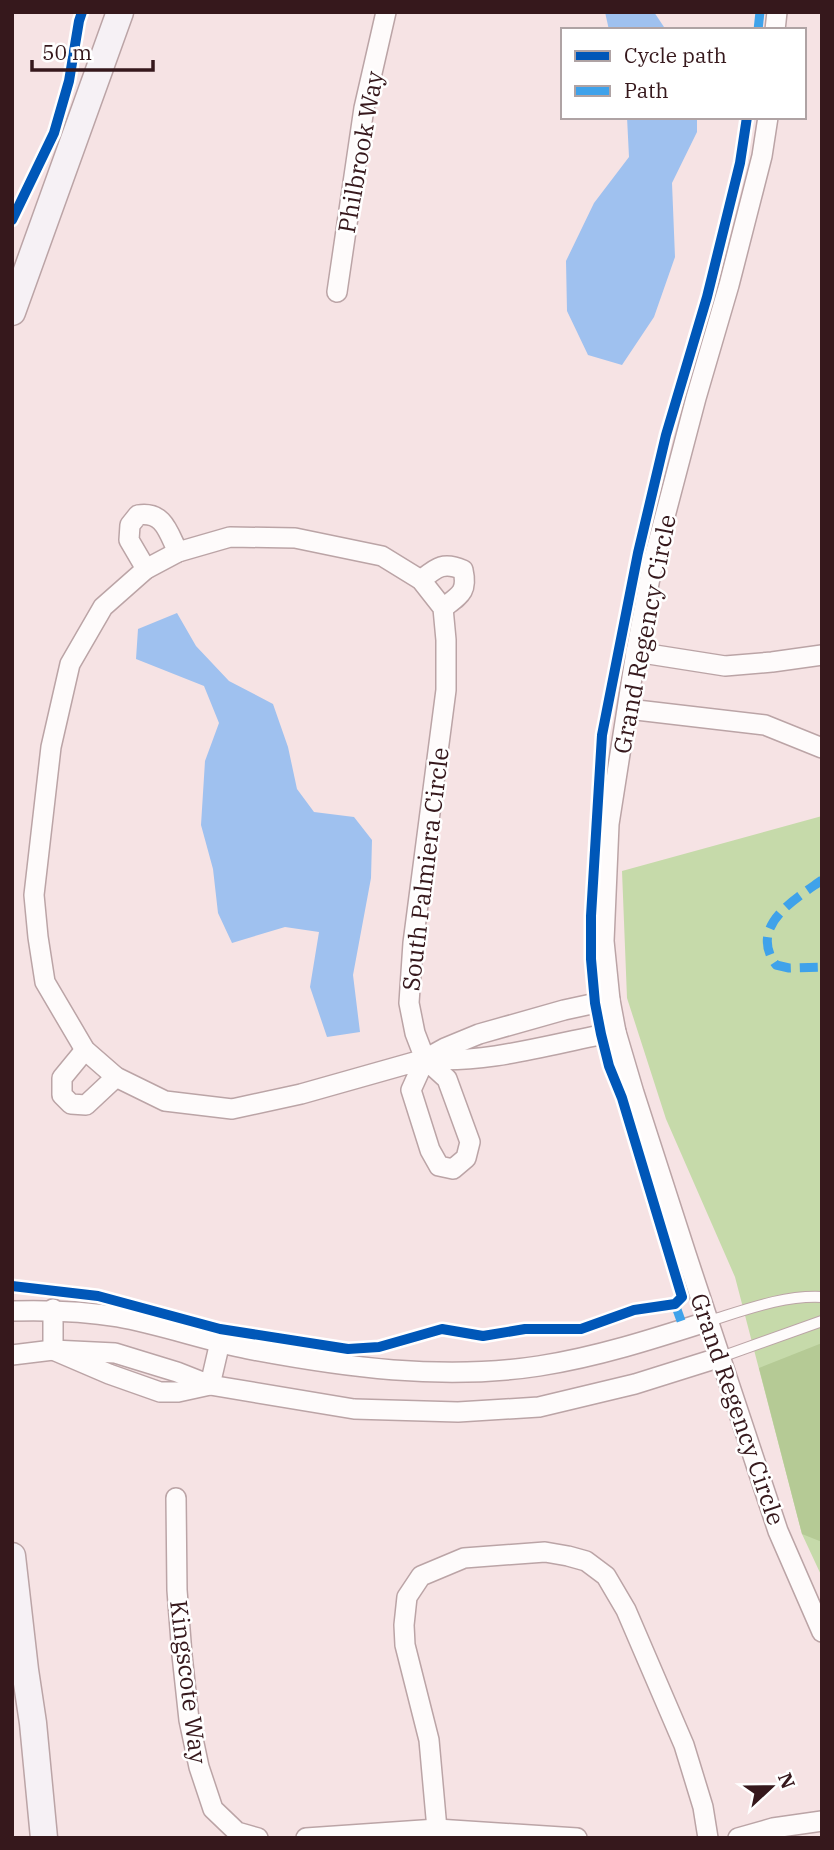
<svg xmlns="http://www.w3.org/2000/svg" width="834" height="1850" viewBox="0 0 834 1850" font-family="'IBM Plex Serif',serif">
<rect width="100%" height="100%" fill="#f6e3e4"/>
<path fill="#c6daaa" d="M822 816V1577L802 1534 735 1277 666 1119 627 998 622 871Z"/>
<path fill="#b5ca95" d="M822 1343V1542L802 1534 759 1368Z"/>
<g fill="#9fc1ef">
<path d="M605 12H654L666 30H609Z"/>
<path d="M627 117H697V132L672 183 675 257 654 317 622 365 588 355 567 311 566 261 594 203 629 157Z"/>
<path d="M177 613 196 646 229 681 273 704 288 747 297 789 314 812 354 817 372 840 371 878 353 975 360 1032 327 1037 310 987 319 932 285 927 232 943 218 913 213 869 201 825 205 761 219 723 204 686 136 659 138 629Z"/>
</g>
<g fill="none" stroke-linecap="round" stroke-linejoin="round">
<defs>
<g id="lane">
<path d="M709 1321C745 1310 784 1295 822 1297"/>
<path d="M721 1357 822 1321"/>
</g>
<g id="street">
<path d="M775 30 777 12"/>
<path d="M768 117 762 156 729 285 696 398 653 562 636 652 609 824 604 941 610 1000 616 1032 634 1093 686 1254 778 1531 822 1632"/>
<path d="M337 292 364 108 386 12"/>
<path d="M146 569 129 540 130 525 138 515C164 511 168 532 178 552"/>
<path d="M421 580C436 568 443 561 463 570 468 592 460 595 443 608"/>
<path d="M636 652 725 666 772 662 822 655"/>
<path d="M628 709 765 725 822 748"/>
<path d="M85 1050 62 1078V1095L71 1104 86 1105 116 1077"/>
<path d="M425 1059 411 1090 430 1150 439 1166 453 1169 466 1158 470 1142 447 1079 425 1059 415 1033 409 1003 413 943 446 690V640L443 608 421 580 382 556 295 538 230 537 178 552 146 569 103 607 70 664 51 747 34 895 38 937 45 982 85 1050 116 1077 165 1101 232 1109 301 1094 425 1059 445 1048 479 1034 564 1010 610 1000"/>
<path d="M426 1059C489 1064 554 1043 616 1032"/>
<path d="M12 1311C48 1310 83 1311 118 1317 162 1325 204 1340 248 1349 343 1367 442 1381 539 1366 597 1357 653 1339 709 1321"/>
<path d="M53 1350 109 1374 160 1392H178L210 1385 354 1409 458 1412 539 1407 635 1384 721 1357"/>
<path d="M53 1350V1309"/>
<path d="M12 1355 53 1350 115 1353 177 1372 210 1385 220 1342"/>
<path d="M176 1498 177 1590 182 1655 189 1720 199 1767 213 1809 237 1832 258 1838"/>
<path d="M437 1829 429 1740 405 1645 404 1625 407 1597 421 1576 464 1558 545 1552 568 1556 586 1561 606 1576 626 1610 684 1745 703 1807 708 1838"/>
<path d="M306 1838 437 1829 577 1838"/>
<path d="M738 1838 773 1828 822 1821"/>
</g>
<g id="secondary">
<path d="M12 312 120 12"/>
<path d="M12 1556 25 1670 33 1723 44 1838"/>
</g>
</defs>
<use href="#lane" stroke="#bba4a6" stroke-width="12"/>
<use href="#street" stroke="#bba4a6" stroke-width="22"/>
<use href="#secondary" stroke="#bba4a6" stroke-width="29"/>
<use href="#lane" stroke="#fefbfb" stroke-width="10"/>
<use href="#street" stroke="#fefbfb" stroke-width="19"/>
<use href="#secondary" stroke="#f6f1f5" stroke-width="26"/>
<g stroke="#3fa2ea" stroke-width="9" stroke-dasharray="18 9" stroke-linecap="butt">
<path d="M758 30 760 12"/>
<path d="M822 880C794 900 748 926 776 965L789 968 822 967"/>
<path d="M675 1304 684 1329"/>
</g>
<defs>
<g id="cycleway">
<path d="M12 220 54 133 69 81 79 21 82 12"/>
<path d="M12 1286 98 1296 220 1329 348 1349 379 1347 442 1329 483 1336 525 1329H581L634 1310 675 1304 682 1297 622 1098 609 1066 601 1034 595 1003 591 959V916L602 735 638 553 666 435 707 297 740 163 747 117"/>
</g>
</defs>
<use href="#cycleway" stroke="#fff" stroke-width="15"/>
<use href="#cycleway" stroke="#0057b8" stroke-width="10"/>
</g>
<g text-anchor="middle" dominant-baseline="central" stroke-width="5" stroke-linejoin="round" paint-order="stroke">
<g font-size="24" fill="#36181c" stroke="#fff">
<text transform="translate(360 152) rotate(-80)">Philbrook Way</text>
<text transform="translate(644 634) rotate(-79)">Grand Regency Circle</text>
<text transform="translate(425 869) rotate(-83)">South Palmiera Circle</text>
<text transform="translate(738 1409) rotate(71)">Grand Regency Circle</text>
<text transform="translate(189 1682) rotate(83)">Kingscote Way</text>
</g>
</g>
<rect width="834" height="1850" fill="none" stroke="#36181c" stroke-width="28"/>
<rect x="561" y="28" width="245" height="91" fill="#ffffff" stroke="#afa3a4" stroke-width="2"/>
<rect x="575" y="51" width="35" height="10" fill="#0057b8" stroke="#afa3a4" stroke-width="2"/>
<text x="624" y="63" font-size="21" fill="#36181c">Cycle path</text>
<rect x="575" y="86" width="35" height="10" fill="#3fa2ea" stroke="#afa3a4" stroke-width="2"/>
<text x="624" y="98" font-size="21" fill="#36181c">Path</text>
<g transform="translate(771 1787) rotate(68)" stroke="#ffffff" stroke-width="5" paint-order="stroke">
<path d="M0-5L12 26L0 18L-12 26Z" fill="#36181c"/>
<text y="-10" font-size="19" font-weight="bold" text-anchor="middle" fill="#36181c">N</text>
</g>
<path d="M32 60v10h121v-10" fill="none" stroke="#36181c" stroke-width="3.5"/>
<text x="42" y="60" font-size="21" fill="#36181c" stroke="#ffffff" stroke-width="5" paint-order="stroke">50 m</text>
</svg>
